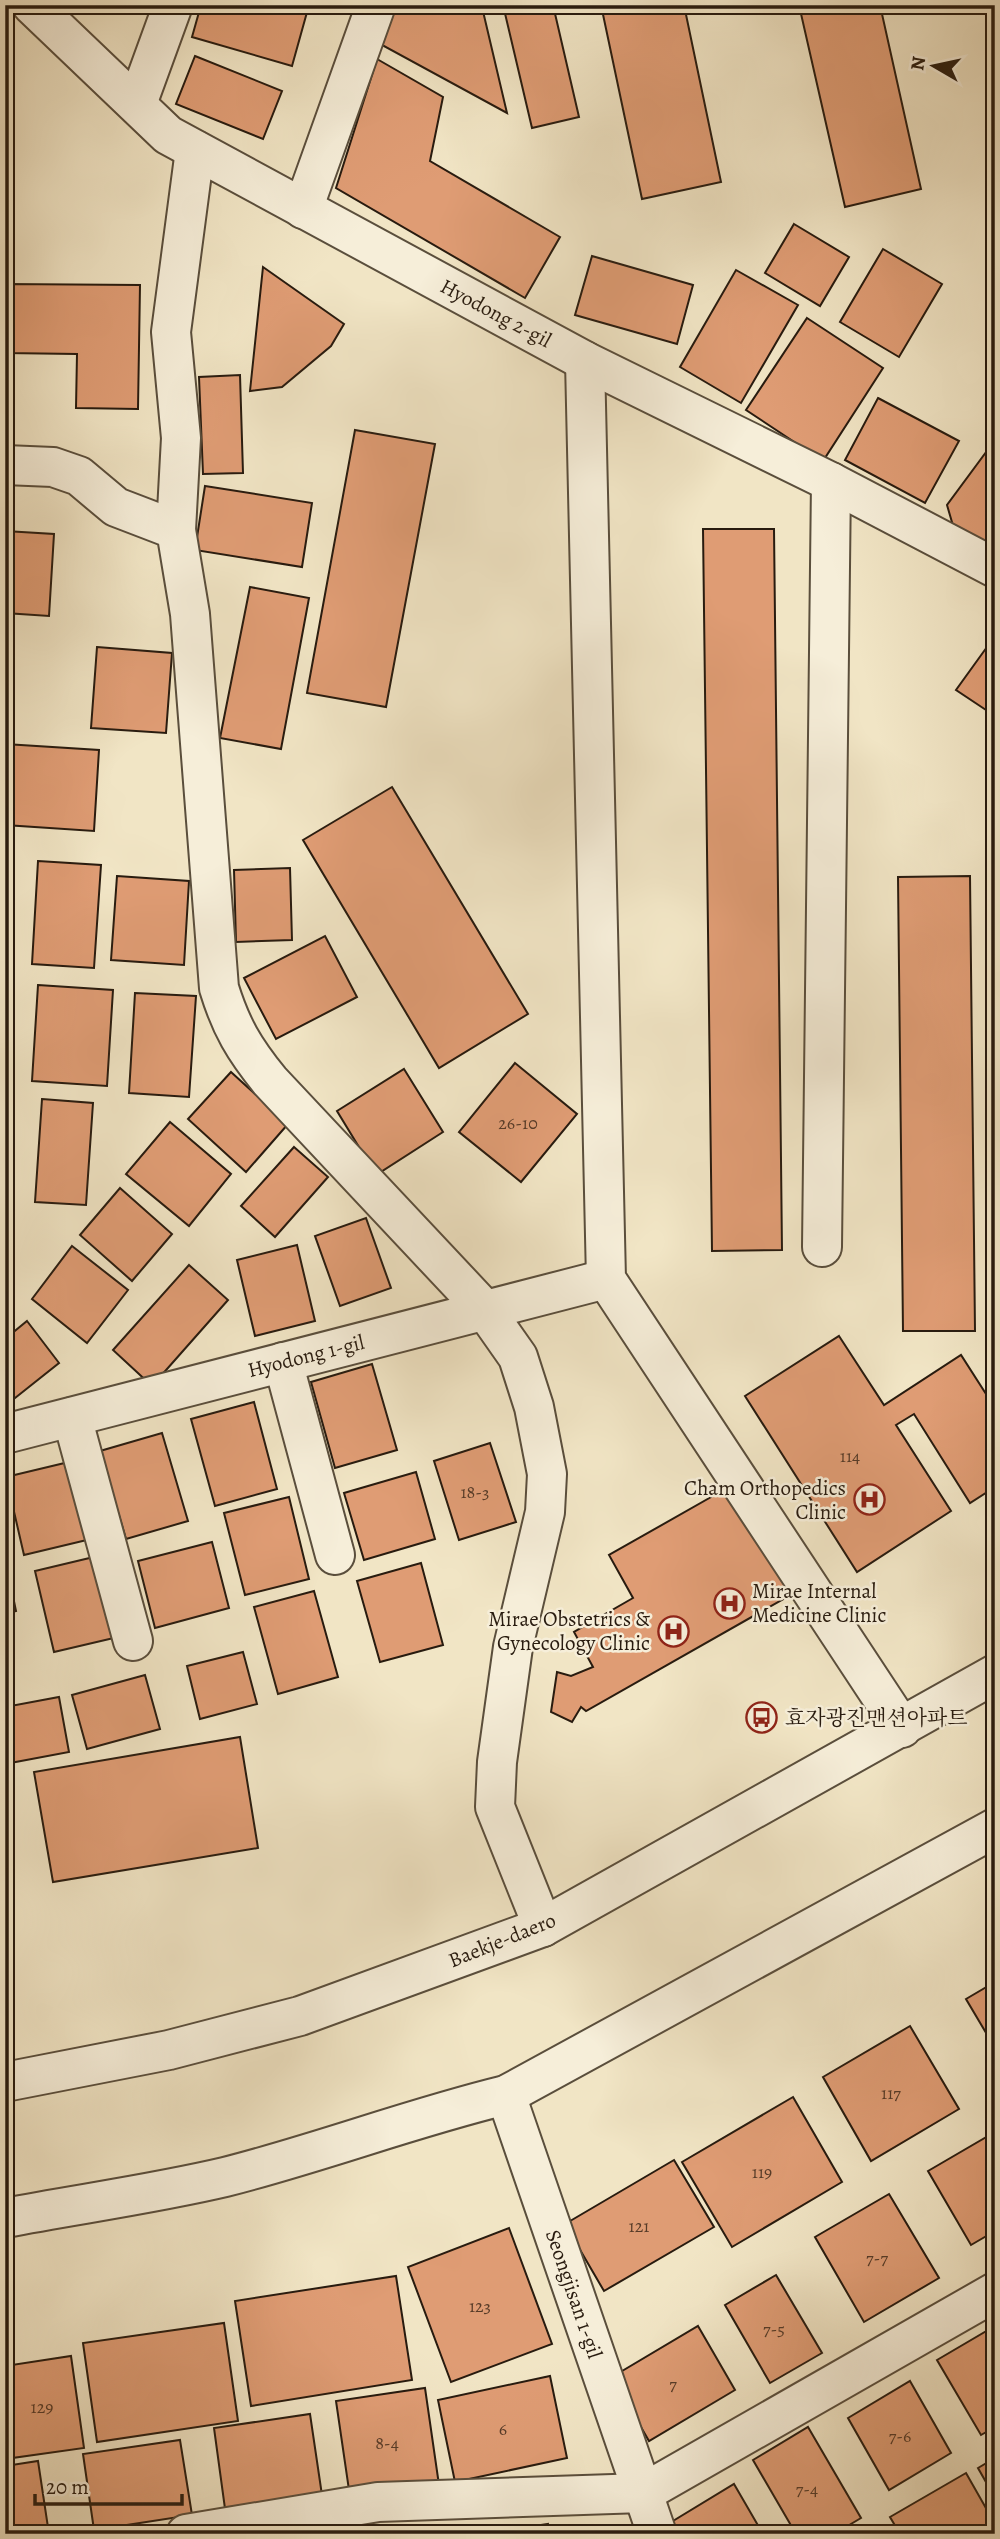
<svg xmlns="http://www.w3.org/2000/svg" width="1000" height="2539" viewBox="0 0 1000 2539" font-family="Alegreya,'Noto Serif KR',serif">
<rect width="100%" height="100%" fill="#f1e5c5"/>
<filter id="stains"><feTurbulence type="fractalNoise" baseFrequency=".00286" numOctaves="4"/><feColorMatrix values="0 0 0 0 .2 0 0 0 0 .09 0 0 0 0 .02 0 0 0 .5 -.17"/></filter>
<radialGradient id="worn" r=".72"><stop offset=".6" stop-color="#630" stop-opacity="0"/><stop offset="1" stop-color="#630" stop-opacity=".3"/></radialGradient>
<g fill="#df9c74" stroke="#281b0f" stroke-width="2">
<path d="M201 5H309L292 66 192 37Z"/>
<path d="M393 5 482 7 507 113 382 45Z"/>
<path d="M503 5H553L579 117 532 128Z"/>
<path d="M601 5H684L721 182 642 199Z"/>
<path d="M799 5H880L921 189 845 207Z"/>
<path d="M986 5H995V47L987 48Z"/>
<path d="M195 56 282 91 263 139 176 104Z"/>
<path d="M377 59 443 97 430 161 560 237 525 298 336 188Z"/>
<path d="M794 224 849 257 820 306 765 273Z"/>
<path d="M883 249 942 284 899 357 840 322Z"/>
<path d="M592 256 693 285 677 344 575 315Z"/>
<path d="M263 267 344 324 331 346 282 387 250 391Z"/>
<path d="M736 270 798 305 741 403 680 367Z"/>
<path d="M5 284 140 285 138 409 76 408 77 354 5 353Z"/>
<path d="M807 318 883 368 823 461 746 410Z"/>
<path d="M240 375 243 473 203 474 199 377Z"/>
<path d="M878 398 959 441 925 503 845 460Z"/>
<path d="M355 430 435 444 386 707 307 693Z"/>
<path d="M995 440V555L956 536 947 505Z"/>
<path d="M205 486 312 503 302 567 195 550Z"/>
<path d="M703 529H774L782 1250 712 1251Z"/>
<path d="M5 531 54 534 49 616 5 613Z"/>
<path d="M250 587 309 598 281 749 220 738Z"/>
<path d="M992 640 995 642V716L956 690Z"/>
<path d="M97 647 172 653 166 733 91 728Z"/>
<path d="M5 744 99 750 94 831 5 825Z"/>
<path d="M392 787 528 1014 439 1068 303 840Z"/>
<path d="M38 861 101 865 94 968 32 964Z"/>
<path d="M290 868 292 940 236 942 234 870Z"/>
<path d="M117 876 189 881 184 965 111 960Z"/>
<path d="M970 876 975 1331H903L898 877Z"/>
<path d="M325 936 357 997 276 1039 244 978Z"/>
<path d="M5 940 11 941 6 1031H5Z"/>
<path d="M38 985 113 990 107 1086 32 1081Z"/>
<path d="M135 993 196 996 189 1097 129 1093Z"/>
<path d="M5 1051H8L5 1092Z"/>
<path d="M515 1063 577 1114 521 1182 459 1132Z"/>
<path d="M404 1069 443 1132 376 1175 337 1111Z"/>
<path d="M231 1072 288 1124 246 1172 188 1119Z"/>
<path d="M42 1099 93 1103 86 1205 35 1202Z"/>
<path d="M170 1122 231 1174 189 1226 126 1174Z"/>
<path d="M294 1147 328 1177 275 1237 241 1206Z"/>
<path d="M5 1162H13L6 1249H5Z"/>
<path d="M120 1188 172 1234 132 1281 80 1235Z"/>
<path d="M366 1218 391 1288 340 1306 315 1236Z"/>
<path d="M297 1245 315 1321 255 1336 237 1260Z"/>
<path d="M72 1246 128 1290 87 1343 32 1299Z"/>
<path d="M189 1265 228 1300 152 1386 113 1350Z"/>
<path d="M27 1321 59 1363 5 1406V1339Z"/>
<path d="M839 1336 884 1405 961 1355 995 1408V1487L970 1503 914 1414 896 1425 951 1511 857 1572 745 1396Z"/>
<path d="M372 1364 397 1450 335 1468 311 1382Z"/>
<path d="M254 1402 277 1489 215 1506 191 1419Z"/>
<path d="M162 1433 188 1521 126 1539 100 1451Z"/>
<path d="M490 1443 516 1522 459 1540 434 1461Z"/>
<path d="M73 1461 91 1539 24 1555 6 1477Z"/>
<path d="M416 1472 435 1539 364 1560 344 1493Z"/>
<path d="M734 1484 794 1593 586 1711 581 1707 572 1722 551 1712 557 1672 571 1676 593 1667 574 1632 633 1598 609 1555Z"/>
<path d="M289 1497 309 1579 245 1595 224 1513Z"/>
<path d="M212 1542 229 1608 155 1628 138 1561Z"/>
<path d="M98 1556 118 1637 54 1652 35 1571Z"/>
<path d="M5 1557 16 1611 5 1614Z"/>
<path d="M421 1563 443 1645 380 1662 357 1581Z"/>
<path d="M314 1591 338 1677 278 1694 254 1607Z"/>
<path d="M243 1652 257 1704 200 1719 187 1666Z"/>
<path d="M145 1675 160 1729 87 1749 72 1695Z"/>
<path d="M59 1697 69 1752 5 1764V1707Z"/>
<path d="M240 1737 258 1848 53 1882 34 1772Z"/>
<path d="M995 1982V2048L966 1999Z"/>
<path d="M910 2026 959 2109 871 2161 823 2077Z"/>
<path d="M793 2097 842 2182 732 2247 682 2162Z"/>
<path d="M995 2132V2231L971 2245 928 2171Z"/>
<path d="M674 2160 714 2227 604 2291 565 2224Z"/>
<path d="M889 2194 939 2278 864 2322 815 2237Z"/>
<path d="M509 2228 552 2344 451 2382 408 2267Z"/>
<path d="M776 2275 822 2353 770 2383 725 2305Z"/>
<path d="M396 2276 412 2380 251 2406 235 2301Z"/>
<path d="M224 2323 238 2421 97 2442 83 2343Z"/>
<path d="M698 2326 735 2390 649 2441 612 2377Z"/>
<path d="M995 2326V2427L981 2435 937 2360Z"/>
<path d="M71 2356 84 2448 5 2459V2366Z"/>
<path d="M550 2376 567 2458 455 2482 438 2400Z"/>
<path d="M910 2381 951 2453 889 2490 848 2418Z"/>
<path d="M425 2388 439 2485 350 2497 336 2401Z"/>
<path d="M310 2414 323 2502 226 2516 214 2428Z"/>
<path d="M808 2427 861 2518 834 2534H796L753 2460Z"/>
<path d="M180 2440 192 2515 94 2530 83 2454Z"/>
<path d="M995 2458V2498L978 2468Z"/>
<path d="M38 2461 49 2534H5V2466Z"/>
<path d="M966 2473 995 2524V2534H900L890 2517Z"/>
<path d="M734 2484 763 2534H674L668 2524Z"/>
<path d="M548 2524 549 2534H482Z"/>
</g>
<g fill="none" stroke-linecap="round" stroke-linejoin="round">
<defs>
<g id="minor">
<path d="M32 5 168 135 585 361 831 482 995 568"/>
<path d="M137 104 173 5"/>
<path d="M303 209 376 5"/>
<path d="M585 361 606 1279 902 1728"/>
<path d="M5 465 53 467 79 476 116 507 176 530 190 614 219 988C231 1027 244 1049 270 1081L485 1310 518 1357 534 1407 547 1474 545 1512 513 1647 497 1762 495 1807 543 1927"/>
<path d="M176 530 181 438 171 332 195 150"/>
<path d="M822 1247 831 482"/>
<path d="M283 1362 335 1555"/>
<path d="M72 1417 133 1641"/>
<path d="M5 1434 606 1279"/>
<path d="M5 2082 169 2050 300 2016 543 1927 995 1674"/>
<path d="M506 2095 657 2534"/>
<path d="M5 2218C78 2204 153 2194 225 2177 320 2153 411 2118 506 2095L995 1828"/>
<path d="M186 2534 378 2502 643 2493 995 2292"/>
</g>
</defs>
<use href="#minor" stroke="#5a4e3c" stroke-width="42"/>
<use href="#minor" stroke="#f6eed9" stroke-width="38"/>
</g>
<defs>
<symbol id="hospital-ring" viewBox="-11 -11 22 22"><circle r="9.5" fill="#f6eed9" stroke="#8f2418" stroke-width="1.5"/><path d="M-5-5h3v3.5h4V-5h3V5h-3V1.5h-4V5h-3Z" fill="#8f2418"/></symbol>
<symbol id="bus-ring" viewBox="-11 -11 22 22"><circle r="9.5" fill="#f6eed9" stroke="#8f2418" stroke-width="1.5"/><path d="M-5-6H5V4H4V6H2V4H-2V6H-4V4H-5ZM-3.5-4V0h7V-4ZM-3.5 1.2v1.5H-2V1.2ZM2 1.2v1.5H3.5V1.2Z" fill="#8f2418"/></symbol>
</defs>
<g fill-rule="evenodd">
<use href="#hospital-ring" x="852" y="1482" width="35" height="35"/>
<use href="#hospital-ring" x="712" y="1586" width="35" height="35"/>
<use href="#hospital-ring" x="656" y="1614" width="35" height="35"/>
<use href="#bus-ring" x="744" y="1700" width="35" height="35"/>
</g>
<g text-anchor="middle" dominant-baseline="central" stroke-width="5" stroke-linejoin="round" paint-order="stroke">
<g font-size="18" fill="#563b28">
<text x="518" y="1123">26-10</text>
<text x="850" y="1456">114</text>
<text x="475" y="1492">18-3</text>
<text x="891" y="2093">117</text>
<text x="762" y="2172">119</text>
<text x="639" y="2226">121</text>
<text x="877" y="2258">7-7</text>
<text x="480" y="2306">123</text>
<text x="774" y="2329">7-5</text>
<text x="673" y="2384">7</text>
<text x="42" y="2407">129</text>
<text x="503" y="2429">6</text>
<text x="900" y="2436">7-6</text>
<text x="387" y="2443">8-4</text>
<text x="807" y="2489">7-4</text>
</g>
<g font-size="21" fill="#281b0f" stroke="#f6eed9">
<text transform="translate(496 313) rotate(28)">Hyodong 2-gil</text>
<text transform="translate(306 1356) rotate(-14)">Hyodong 1-gil</text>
<text transform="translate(502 1940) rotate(-22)">Baekje-daero</text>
<text transform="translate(574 2294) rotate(71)">Seongjisan 1-gil</text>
</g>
<g font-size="21" fill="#281b0f" stroke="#f6eed9" text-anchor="end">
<text x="846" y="1488">Cham Orthopedics<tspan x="846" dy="24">Clinic</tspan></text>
<text x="752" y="1591" text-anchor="start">Mirae Internal<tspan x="752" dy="24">Medicine Clinic</tspan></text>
<text x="650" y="1619">Mirae Obstetrics &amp;<tspan x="650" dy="24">Gynecology Clinic</tspan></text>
<text x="785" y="1718" text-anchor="start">효자광진맨션아파트</text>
</g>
</g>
<rect width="1000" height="2539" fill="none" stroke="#f1e5c5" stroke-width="28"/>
<rect x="7" y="7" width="986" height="2525" fill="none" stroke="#281b0f" stroke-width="3.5"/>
<rect x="14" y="14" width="972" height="2511" fill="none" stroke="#281b0f" stroke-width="2"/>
<g transform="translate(934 66) rotate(279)" stroke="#f6eed9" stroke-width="5" paint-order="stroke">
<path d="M0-5L12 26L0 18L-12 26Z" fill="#281b0f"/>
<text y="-10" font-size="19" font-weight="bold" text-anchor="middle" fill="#281b0f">N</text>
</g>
<path d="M35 2494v10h147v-10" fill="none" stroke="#281b0f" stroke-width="3.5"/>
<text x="46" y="2494" font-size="21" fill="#281b0f" stroke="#f6eed9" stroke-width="5" paint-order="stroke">20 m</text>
<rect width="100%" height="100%" filter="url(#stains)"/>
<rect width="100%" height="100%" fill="url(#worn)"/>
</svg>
